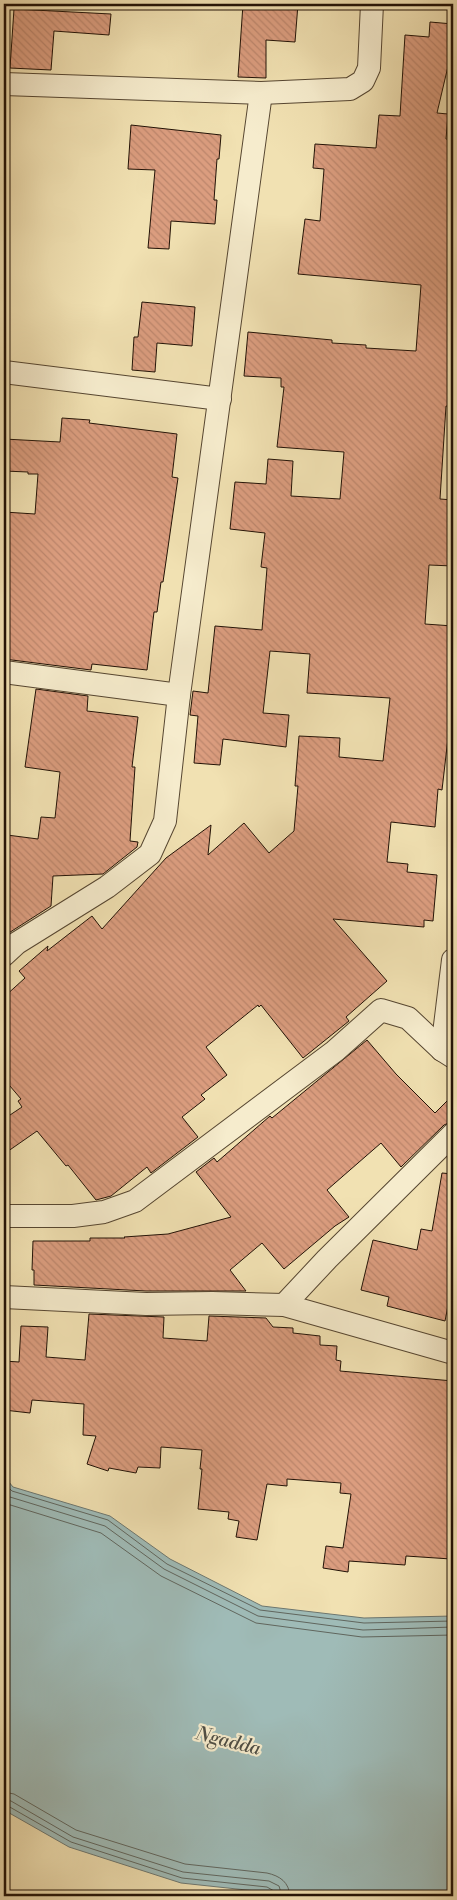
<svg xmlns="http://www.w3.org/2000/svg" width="457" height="1900" viewBox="0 0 457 1900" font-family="'Libre Bodoni',serif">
<defs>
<pattern id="building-back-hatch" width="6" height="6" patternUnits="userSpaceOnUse" patternTransform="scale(1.25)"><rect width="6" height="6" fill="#db9d7f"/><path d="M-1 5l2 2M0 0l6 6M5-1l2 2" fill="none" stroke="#bc866c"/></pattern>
</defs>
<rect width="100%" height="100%" fill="#f1e1b2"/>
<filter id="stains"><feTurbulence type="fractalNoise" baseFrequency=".004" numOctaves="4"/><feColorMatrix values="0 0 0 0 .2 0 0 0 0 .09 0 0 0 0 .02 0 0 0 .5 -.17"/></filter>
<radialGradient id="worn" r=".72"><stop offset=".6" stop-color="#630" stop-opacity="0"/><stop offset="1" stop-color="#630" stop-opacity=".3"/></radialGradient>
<path fill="#9fbbb7" stroke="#6d7770" d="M4 1476 13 1487 110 1516 170 1559 262 1606 364 1618 453 1616V1896H277L265 1892 181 1883 69 1847 4 1810Z"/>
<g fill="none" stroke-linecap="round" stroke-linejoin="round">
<g stroke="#60665e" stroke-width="1">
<path d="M4 1483 12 1491 108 1520 167 1564 260 1610 364 1623 453 1621"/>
<path d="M4 1493 10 1497 105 1526 164 1569 258 1616 363 1630 453 1627"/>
<path d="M4 1503 101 1533 161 1576 256 1623 362 1637 453 1635"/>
<path d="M4 1792 14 1794 76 1830 185 1864 267 1873C280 1876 289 1882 290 1896"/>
<path d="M4 1799 11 1801 73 1837 183 1872 269 1881 279 1886 282 1896"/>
<path d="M4 1806H8L71 1842 182 1878 267 1887 274 1891 276 1896"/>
</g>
</g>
<g fill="url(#building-back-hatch)" stroke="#221206">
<path d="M243 4H298L295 42 266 40V78L238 77Z"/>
<path d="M14 9 111 14 109 35 54 31 51 70 10 68Z"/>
<path d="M430 22 453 24V45L437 113 448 114 446 139 453 140V407L446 406 440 499 453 500V566L429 565 425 624 453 626 448 691H451L449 710 453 711 451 738H448L442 790 438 789 435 827 391 822 387 862 408 864 407 872 437 875 433 921 424 920V927L333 919 387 981 346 1017 349 1021 303 1058 261 1005 259 1007 258 1005 206 1047 227 1075 201 1095 205 1099 182 1117 198 1137 151 1173 147 1167 111 1196 96 1200 68 1165 66 1166 37 1131 4 1154V1119L22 1107 18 1101 21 1099 4 1079V997L25 978 19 971 48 946 47 951 92 916 102 929 166 858 211 825 208 855 244 823 269 853 294 831 298 786H295L299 736 340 738 339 757 383 761 390 698 307 693 310 654 270 651 263 713 289 715 286 747 223 739 220 765 194 763 198 716 190 715 193 691 208 693 215 626 262 630 267 568 261 567 265 533 230 529 235 482 266 484 268 459 293 461 291 496 340 499 344 452 277 447 284 387H281V378L244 376 248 332 332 340V343L366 345V348L416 351 421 285 298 274 305 219 320 221 324 169 313 168 315 144 376 148 379 115 400 116 405 35 429 37Z"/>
<path d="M131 125 221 135 219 159H217L214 200H217L215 224 171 221 169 249 148 248 155 170 128 169Z"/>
<path d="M142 302 195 307 192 346 157 343 155 372 132 370 134 337H138Z"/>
<path d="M62 418 90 420 89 423 177 434 172 477 178 478 163 582H161L157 612H154L147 670 92 664 91 670 4 659V512L35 514 38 474H28V472L4 471V439L60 442Z"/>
<path d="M36 689 88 696 87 711 138 717 132 767H135L130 841 138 842 137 847 103 874 53 876 51 906 4 936V862L7 835 38 839 41 817 55 818 60 772 25 767Z"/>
<path d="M367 1040 396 1074 435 1113 453 1095V1121L444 1125 401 1167 381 1143 327 1190 349 1217 335 1226 284 1269 262 1243 230 1270 246 1291H146L34 1285V1270H32L33 1241H90V1238H125L124 1237 168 1234 231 1217 196 1172 214 1158 217 1162 270 1116 272 1118Z"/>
<path d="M442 1173 453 1174V1280L445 1321 387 1306 389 1297 361 1290 373 1240 417 1250 421 1229 432 1231Z"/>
<path d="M89 1314 164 1317 163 1338 207 1341 209 1316 266 1318 273 1327 293 1328V1333L320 1336V1345L337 1346 336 1360 341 1361 340 1371 453 1381V1538L451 1559 406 1556 405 1565 349 1561 348 1572 323 1568 326 1546 343 1548 351 1494 340 1493 341 1483 287 1479V1486L267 1484 257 1540 236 1537 239 1521 228 1519 229 1512 198 1509 202 1469H200L202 1450 161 1447 160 1468 138 1467 136 1473 109 1468 108 1471 87 1464 96 1436 83 1435 84 1404 32 1400 30 1413 4 1410V1361L19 1362 21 1326 48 1327 46 1357 85 1360Z"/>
</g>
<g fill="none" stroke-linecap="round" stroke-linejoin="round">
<defs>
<g id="minor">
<path d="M4 84 261 93 350 89 363 81 369 68 372 4"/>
<path d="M4 372 220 399"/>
<path d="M4 672 179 695"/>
<path d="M4 955 17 943 107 887 150 854 165 821 179 695 261 93"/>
<path d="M442 1050 453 960"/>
<path d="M4 1216H73L104 1212 135 1201 335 1051 381 1010 408 1018 442 1050 453 1057"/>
<path d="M4 1297 146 1304 212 1303 284 1305 453 1353"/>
<path d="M284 1305 327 1259 453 1134"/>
</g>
</defs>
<use href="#minor" stroke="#564631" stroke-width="24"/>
<use href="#minor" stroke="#f6eccd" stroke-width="22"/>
</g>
<g text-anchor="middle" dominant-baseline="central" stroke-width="4.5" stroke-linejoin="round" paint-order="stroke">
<g font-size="19" font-style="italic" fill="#4e4d44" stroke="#f6eccd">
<text transform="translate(228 1741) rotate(14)">Ngadda</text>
</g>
</g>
<rect width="457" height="1900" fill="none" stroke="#f1e1b2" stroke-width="20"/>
<rect x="5" y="5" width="447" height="1890" fill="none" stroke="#221206" stroke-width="2.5"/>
<rect x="10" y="10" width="437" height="1880" fill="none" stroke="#221206"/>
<rect width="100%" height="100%" filter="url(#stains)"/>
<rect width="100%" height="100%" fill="url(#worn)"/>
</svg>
